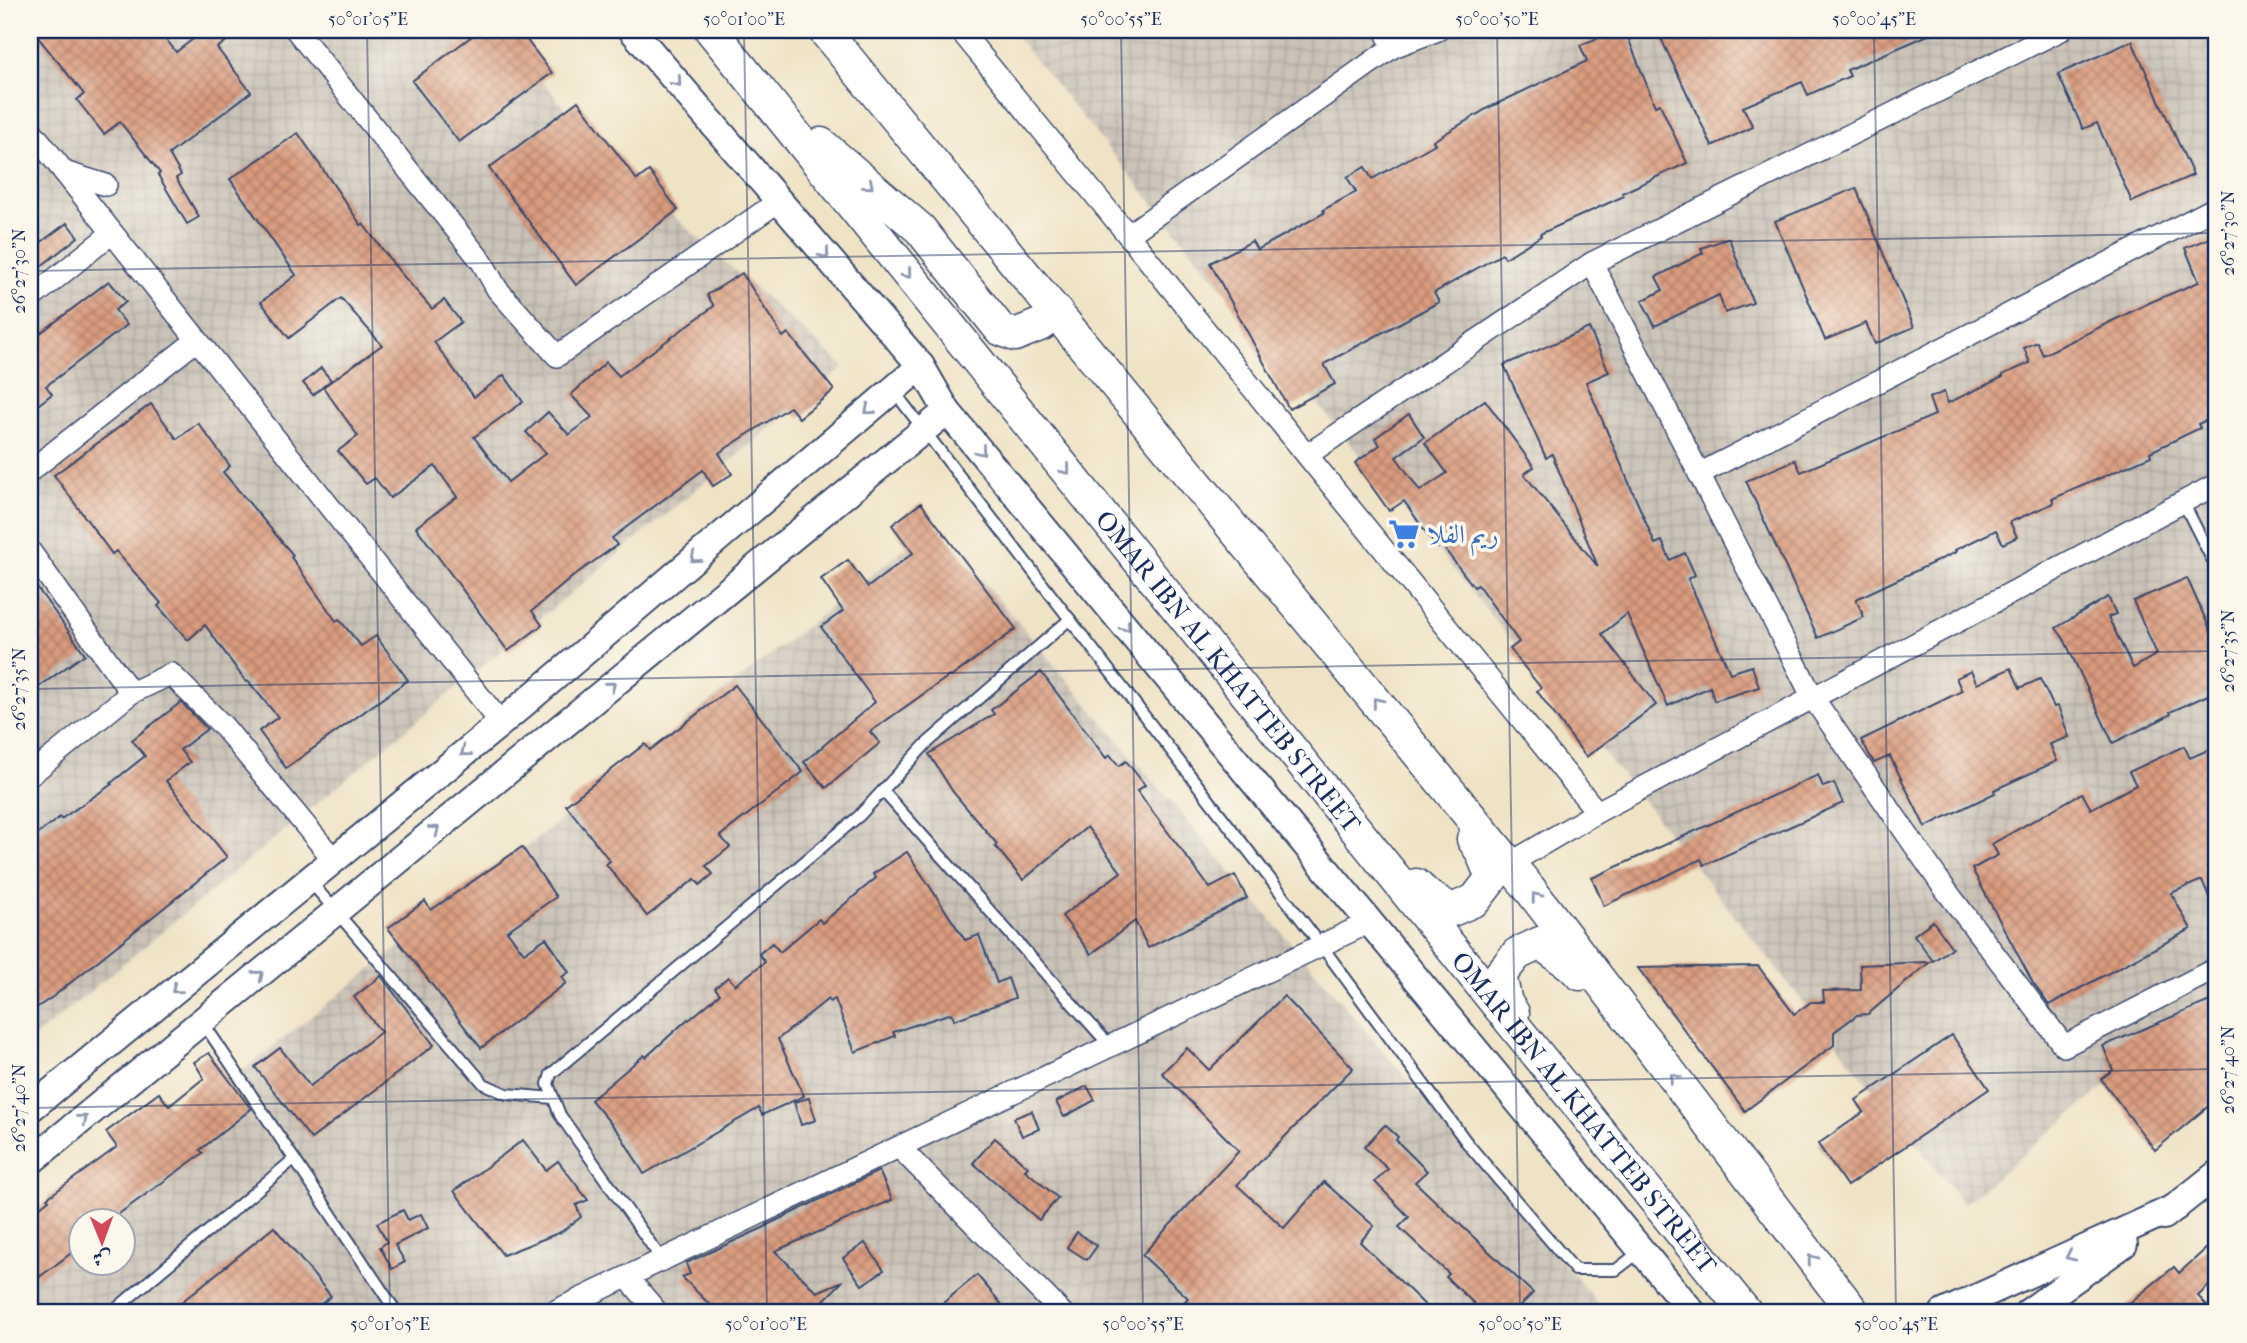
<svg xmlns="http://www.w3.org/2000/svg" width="2247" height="1343" viewBox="0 0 2247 1343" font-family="'IM FELL French Canon',Amiri,serif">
<defs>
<pattern id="industrial-grid" width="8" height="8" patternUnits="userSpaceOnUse" patternTransform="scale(1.75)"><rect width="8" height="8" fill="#cbc3b8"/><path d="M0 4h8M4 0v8" fill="none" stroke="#aea8a1"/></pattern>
<pattern id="building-cross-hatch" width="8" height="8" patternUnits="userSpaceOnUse" patternTransform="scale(1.75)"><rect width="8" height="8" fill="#da9b7d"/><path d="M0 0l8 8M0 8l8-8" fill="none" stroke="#b07f6a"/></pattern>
</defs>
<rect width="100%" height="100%" fill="#fbf7ec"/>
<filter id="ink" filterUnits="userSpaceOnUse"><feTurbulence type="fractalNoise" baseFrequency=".0143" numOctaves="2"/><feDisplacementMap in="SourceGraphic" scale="14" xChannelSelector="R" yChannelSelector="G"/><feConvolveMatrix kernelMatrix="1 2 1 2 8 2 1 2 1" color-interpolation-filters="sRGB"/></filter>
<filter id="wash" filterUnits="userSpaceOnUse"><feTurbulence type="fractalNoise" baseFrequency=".00686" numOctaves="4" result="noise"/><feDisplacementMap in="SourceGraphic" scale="28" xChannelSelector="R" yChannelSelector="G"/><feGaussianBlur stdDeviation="1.57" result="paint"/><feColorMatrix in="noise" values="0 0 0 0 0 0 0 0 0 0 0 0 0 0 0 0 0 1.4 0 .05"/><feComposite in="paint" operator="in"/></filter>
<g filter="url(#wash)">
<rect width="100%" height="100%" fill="#efe3c5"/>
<g fill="url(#industrial-grid)" fill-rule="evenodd">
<path d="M30 30H500L600 151 844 367 30 1041Z"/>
<path d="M1011 30H2217V993L1964 1204 1641 798Z"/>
<path d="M935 525 1606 1313H30V1238ZM80 1220H122V1262H80Z"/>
</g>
<g id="blocks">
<g fill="url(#building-cross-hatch)">
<path d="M32 30H159L176 52 205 30H222L229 39 217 48 251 92 169 154 181 175 176 178 199 217 187 224 158 175 160 173 120 122 104 134 77 100 84 94Z"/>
<path d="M480 30H519L552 73 459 142 412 81Z"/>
<path d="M1610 30H1625L1655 106 1660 104 1687 163 1622 193 1624 196 1540 234 1541 236 1505 258 1502 254 1434 293 1439 302 1324 364 1335 384 1289 409 1210 263 1252 241 1257 250 1324 213 1323 210 1356 192 1347 177 1365 167 1372 179 1435 144 1433 141 1488 108 1587 61 1580 45 1611 33Z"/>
<path d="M1657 30H1940L1847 70 1850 76 1808 95 1802 82 1743 107 1753 127 1712 146Z"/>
<path d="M2132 41 2193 175 2132 202 2097 123 2083 129 2058 74Z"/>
<path d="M578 101 637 180 649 171 678 210 576 285 489 168Z"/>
<path d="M298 133 361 225 363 224 399 271 432 309 444 300 461 322 434 342 474 397 504 375 523 402 474 437 508 482 546 453 526 432 548 412 569 435 592 417 571 395 606 362 619 376 714 306 707 295 742 273 783 337 788 333 834 390 799 418 790 407 719 453 732 474 713 486 703 470 612 538 617 545 576 574 532 611 542 625 508 651 416 527 457 497 435 466 390 498 375 478 366 484 338 451 358 436 323 387 382 345 341 298 289 338 261 302 296 275 230 179Z"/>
<path d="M1856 188 1914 327 1875 344 1866 323 1825 340 1775 221Z"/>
<path d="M67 223 78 237 30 275V230L40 243Z"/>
<path d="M2217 235V416L2198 424 2200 428 2150 452 2151 456 2052 499 2054 503 2010 522 2017 537 2003 544 1996 530 1955 550 1956 552 1856 599 1864 617 1818 638 1746 481 1795 460 1801 472 1935 415 1929 398 1944 392 1948 403 2003 377 2002 375 2030 363 2024 348 2037 342 2043 355 2151 302 2199 282 2185 248Z"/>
<path d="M1729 238 1753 303 1725 313 1719 295 1655 326 1642 301 1663 290 1656 277 1703 253 1701 248Z"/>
<path d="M109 281 126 302 115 310 127 325 46 386 52 394 30 411V341Z"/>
<path d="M1589 328 1609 372 1586 382 1655 544 1662 541 1670 560 1685 553 1695 575 1688 579 1730 673 1752 666 1759 687 1714 701 1710 687 1668 706 1627 614 1602 634 1656 705 1586 757 1537 691 1541 688 1510 649 1519 642 1478 585 1474 587 1442 546 1437 548 1404 501 1389 511 1355 463 1380 445 1375 438 1409 414 1424 437 1396 457 1420 491 1447 473 1425 443 1485 400 1534 467 1524 474 1598 567 1552 454 1546 458 1504 365Z"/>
<path d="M321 368 331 380 313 395 303 383Z"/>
<path d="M151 404 177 439 198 423 230 466 223 472 293 555 291 557 336 621 339 619 361 646 376 636 408 680 286 768 259 731 278 717 248 681 246 682 205 625 188 640 158 606 161 603 116 551 112 554 54 475Z"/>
<path d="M921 503 1016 629 951 677 949 676 870 732 880 743 826 788 804 762 875 702 821 627 843 611 821 579 848 560 868 587 913 553 892 525Z"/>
<path d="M30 578 85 654 30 693Z"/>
<path d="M2187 578 2217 645V691L2170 712 2171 714 2158 721 2113 743 2064 639 2056 628 2108 597 2116 614 2108 617 2133 668 2157 654 2133 601Z"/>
<path d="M2011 668 2020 688 2040 679 2054 707 2058 706 2069 737 2050 744 2057 761 1994 790 1995 793 1925 827 1890 756 1874 763 1861 740 1962 691 1956 678 1971 671 1977 684Z"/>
<path d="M1041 672 1106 758 1110 755 1119 766 1126 761 1145 785 1137 791 1210 888 1235 875 1247 898 1148 948 1135 921 1091 954 1062 916 1121 872 1087 827 1023 880 995 846 997 844 953 792 929 754 994 714 991 710Z"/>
<path d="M735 685 803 772 720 836 730 847 706 866 713 874 700 885 695 879 647 916 606 864 610 861 566 805 645 744 650 750Z"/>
<path d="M181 702 207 729 180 750 190 762 166 781 227 857 54 996 30 1012V840L60 817 61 819 112 784 111 783 145 756 132 740Z"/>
<path d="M2184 746 2190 758 2217 746V915L2202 880 2171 893 2191 929 2049 1005 2033 983 1972 869 1998 855 1992 844 2082 793 2091 809 2136 785 2129 772Z"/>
<path d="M1818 775 1823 787 1834 783 1843 803 1704 865 1701 859 1604 906 1592 878Z"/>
<path d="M522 847 556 897 507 931 524 953 546 938 569 972 562 977 566 983 481 1048 388 928 425 901 431 910Z"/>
<path d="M907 852 965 940 979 935 997 983 1008 978 1015 998 954 1020 952 1013 893 1032 895 1036 855 1052 835 999 830 1002 828 999 778 1039 804 1096 762 1115 759 1108 644 1174 620 1134 591 1100 644 1055 646 1057 688 1019 689 1020 720 994 715 988 728 977 735 985 765 962 759 954 772 943 780 952 819 919 822 923 876 878 873 874Z"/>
<path d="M1933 921 1952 948 1933 961 1914 935Z"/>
<path d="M1930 962 1868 1014 1857 1015 1834 1032V1045L1745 1111 1638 968 1758 966 1794 1014 1811 1002H1824L1823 991 1861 990 1860 965Z"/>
<path d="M381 976 434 1045 311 1139 255 1067 280 1048 310 1086 381 1032 354 997Z"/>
<path d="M1284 996 1353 1068 1237 1185 1284 1228 1324 1182 1374 1226 1360 1242 1433 1313H1174L1188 1298 1142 1255 1239 1151 1162 1073 1187 1048 1209 1070Z"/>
<path d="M2217 998V1099L2155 1150 2101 1079 2113 1070 2103 1046Z"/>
<path d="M1952 1035 1989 1089 1847 1186 1818 1144 1864 1112 1856 1100Z"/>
<path d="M209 1053 251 1109 200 1150 203 1153 109 1221H80V1241L72 1247 74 1251 38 1278 30 1267V1215L49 1200 47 1198 117 1147 106 1132 159 1093 169 1106 204 1078 194 1062Z"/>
<path d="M1087 1086 1095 1100 1064 1117 1056 1102Z"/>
<path d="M809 1098 816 1120 801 1125 794 1102Z"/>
<path d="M1032 1111 1039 1129 1022 1136 1014 1118Z"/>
<path d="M1385 1125 1398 1137 1396 1140 1427 1171 1415 1182 1533 1293 1513 1313H1484L1446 1277 1449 1274 1399 1227 1409 1217 1375 1182 1388 1169 1364 1147Z"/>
<path d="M995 1138 1028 1167 1025 1170 1058 1198 1039 1220 973 1163Z"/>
<path d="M523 1140 546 1170 558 1161 588 1200 576 1205 581 1217 561 1232 503 1255 454 1191Z"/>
<path d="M879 1171 892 1200 775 1251 817 1292 843 1281 824 1300 837 1313H718L682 1277 690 1274 686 1263 767 1226V1225Z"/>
<path d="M403 1210 408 1220 421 1214 428 1228 395 1245 405 1262 392 1269 380 1247 387 1242 377 1223Z"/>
<path d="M274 1227 331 1296 310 1313H168Z"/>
<path d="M1077 1232 1097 1246 1087 1260 1067 1247Z"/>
<path d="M2217 1239V1278L2198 1296 2213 1313H2134L2127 1305 2174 1267 2179 1273Z"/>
<path d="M865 1243 884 1270 862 1285 843 1258Z"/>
<path d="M977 1275 1009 1313H931Z"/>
</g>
</g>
</g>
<g filter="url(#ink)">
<use href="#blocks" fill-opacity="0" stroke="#3b4a6d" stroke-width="2"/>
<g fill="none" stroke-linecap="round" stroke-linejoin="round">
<defs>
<g id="service">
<path d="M893 390 1321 945 1468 1144 1575 1270H1616L1642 1250"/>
<path d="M2183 502 2217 569"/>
<path d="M883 791 1110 1046"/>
<path d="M309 880 484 1084 506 1094 553 1098"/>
<path d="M202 1021 397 1313"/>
<path d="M662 1260 560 1115 548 1084 551 1074 859 816 925 745 1070 619"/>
<path d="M111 1313 294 1159"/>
</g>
<g id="minor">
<path d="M296 30 482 262 497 289 557 356 779 201"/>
<path d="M960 30 1128 235 1393 47"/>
<path d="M1385 30 1393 47 1438 30"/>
<path d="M2215 30 2217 36"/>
<path d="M30 129 501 723"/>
<path d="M64 172 106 185"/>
<path d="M1128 235 1597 812"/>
<path d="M1592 263 1813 698 1942 885 2064 1046 2217 968"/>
<path d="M30 299 112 233"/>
<path d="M1307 455 1592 263 2061 30"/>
<path d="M30 471 197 340"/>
<path d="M1699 474 2217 207"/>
<path d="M30 551 131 693 30 775"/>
<path d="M131 693 171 674 224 727 334 860"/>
<path d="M1509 864 1597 812 2217 484"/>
<path d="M899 1147 1062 1313"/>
<path d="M627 1277 658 1313"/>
<path d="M551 1313 1370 922"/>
</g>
<g id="tertiary">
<path d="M632 30 921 366 947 411 1693 1313"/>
<path d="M30 1109 501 723 921 366"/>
<path d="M30 1162 947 411"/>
<path d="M2164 1216 2217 1174"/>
<path d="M1943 1313 2176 1207"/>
<path d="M2027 1313 2124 1244"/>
</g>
<g id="primary">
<path id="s1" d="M711 30 1746 1313"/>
<path d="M824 30 1529 888 1854 1313"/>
<path d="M821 144 920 229 1000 329 1015 335 1042 324 1057 312"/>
<path d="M1416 885 1428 896 1452 910 1475 900 1492 878 1481 851 1473 839"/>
<path d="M1513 1013 1506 1003 1500 975 1517 954 1540 943 1571 965 1580 974"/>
</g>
</defs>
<use href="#service" stroke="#3b4a6d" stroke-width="14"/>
<use href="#minor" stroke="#3b4a6d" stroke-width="24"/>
<use href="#tertiary" stroke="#3b4a6d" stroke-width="30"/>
<use href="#primary" stroke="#3b4a6d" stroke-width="35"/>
<use href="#service" stroke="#fff" stroke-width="10"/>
<use href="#minor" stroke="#fff" stroke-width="21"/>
<use href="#tertiary" stroke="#fff" stroke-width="26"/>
<use href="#primary" stroke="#fff" stroke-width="32"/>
</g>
<defs><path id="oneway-chevron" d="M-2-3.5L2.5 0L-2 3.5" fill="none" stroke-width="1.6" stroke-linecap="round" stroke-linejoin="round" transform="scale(1.75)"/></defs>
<g stroke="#8d97ae">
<use href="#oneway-chevron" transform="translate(677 82) rotate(49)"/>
<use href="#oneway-chevron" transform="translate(869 185) rotate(41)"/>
<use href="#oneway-chevron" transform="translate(825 254) rotate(49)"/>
<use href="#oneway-chevron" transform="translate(907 274) rotate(51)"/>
<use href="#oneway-chevron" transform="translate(869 410) rotate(140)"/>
<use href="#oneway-chevron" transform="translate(981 451) rotate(50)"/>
<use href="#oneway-chevron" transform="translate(1066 470) rotate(51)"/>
<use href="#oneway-chevron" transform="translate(695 558) rotate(140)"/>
<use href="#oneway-chevron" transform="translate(1126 627) rotate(50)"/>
<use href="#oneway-chevron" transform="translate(611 686) rotate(-39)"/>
<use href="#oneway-chevron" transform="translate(1377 702) rotate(-129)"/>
<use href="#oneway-chevron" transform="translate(465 752) rotate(141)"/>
<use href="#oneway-chevron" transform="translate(435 830) rotate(-39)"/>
<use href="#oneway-chevron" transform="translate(1536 897) rotate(-127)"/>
<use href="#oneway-chevron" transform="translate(259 975) rotate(-39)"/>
<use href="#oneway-chevron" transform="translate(176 989) rotate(141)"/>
<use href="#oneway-chevron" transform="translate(1674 1078) rotate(-127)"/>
<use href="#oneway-chevron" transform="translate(83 1119) rotate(-39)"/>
<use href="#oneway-chevron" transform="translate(2070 1256) rotate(155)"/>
<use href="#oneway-chevron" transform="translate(1812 1259) rotate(-127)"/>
</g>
</g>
<path fill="none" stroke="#1b2f5e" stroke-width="2" stroke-opacity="0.45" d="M367 30 390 1313M744 30 767 1313M1121 30 1143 1313M1497 30 1520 1313M1874 30 1896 1313M30 271 2217 233M30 689 2217 651M30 1108 2217 1069"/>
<defs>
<symbol id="supermarket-bare" viewBox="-9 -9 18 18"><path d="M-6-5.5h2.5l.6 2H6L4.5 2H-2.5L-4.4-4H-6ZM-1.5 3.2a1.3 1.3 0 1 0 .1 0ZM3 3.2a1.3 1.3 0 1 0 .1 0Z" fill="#3f7fe0" stroke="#fbf7ec" stroke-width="2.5" paint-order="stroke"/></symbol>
</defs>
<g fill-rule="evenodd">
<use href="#supermarket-bare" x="1382" y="512" width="44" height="44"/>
</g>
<g text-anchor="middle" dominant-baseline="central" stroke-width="7" stroke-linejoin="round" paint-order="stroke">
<g font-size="26" fill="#366cbe" stroke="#fbf7ec" text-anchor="start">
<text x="1427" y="534">ريم الفلا</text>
</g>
<g font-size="26" fill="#1b2f5e" stroke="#fbf7ec">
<text stroke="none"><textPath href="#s1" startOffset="824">OMAR IBN AL KHATTEB STREET</textPath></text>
<text stroke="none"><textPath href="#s1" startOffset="1391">OMAR IBN AL KHATTEB STREET</textPath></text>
</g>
</g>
<rect width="2247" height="1343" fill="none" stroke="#fbf7ec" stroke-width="77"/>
<g transform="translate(102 1242) rotate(179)"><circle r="33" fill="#fbf7ec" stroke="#a1a7b3" stroke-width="2"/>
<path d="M0-5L12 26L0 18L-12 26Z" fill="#d1495b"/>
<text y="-10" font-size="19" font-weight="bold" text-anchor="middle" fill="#1b2f5e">ش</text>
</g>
<rect x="38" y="38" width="2170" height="1266" fill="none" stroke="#1b2f5e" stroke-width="2.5"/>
<g font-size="18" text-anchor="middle" fill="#1b2f5e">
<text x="368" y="25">50°01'05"E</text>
<text x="744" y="25">50°01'00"E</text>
<text x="1121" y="25">50°00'55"E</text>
<text x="1497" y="25">50°00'50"E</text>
<text x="1874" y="25">50°00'45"E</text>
<text transform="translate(2228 233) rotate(-90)" y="6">26°27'30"N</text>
<text transform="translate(19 271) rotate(-90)" y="6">26°27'30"N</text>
<text transform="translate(2228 651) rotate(-90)" y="6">26°27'35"N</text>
<text transform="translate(19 689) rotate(-90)" y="6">26°27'35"N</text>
<text transform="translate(2228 1070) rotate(-90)" y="6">26°27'40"N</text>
<text transform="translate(19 1108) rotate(-90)" y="6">26°27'40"N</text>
<text x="390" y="1330">50°01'05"E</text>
<text x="766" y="1330">50°01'00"E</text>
<text x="1143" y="1330">50°00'55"E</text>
<text x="1520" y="1330">50°00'50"E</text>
<text x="1896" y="1330">50°00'45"E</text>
</g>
</svg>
